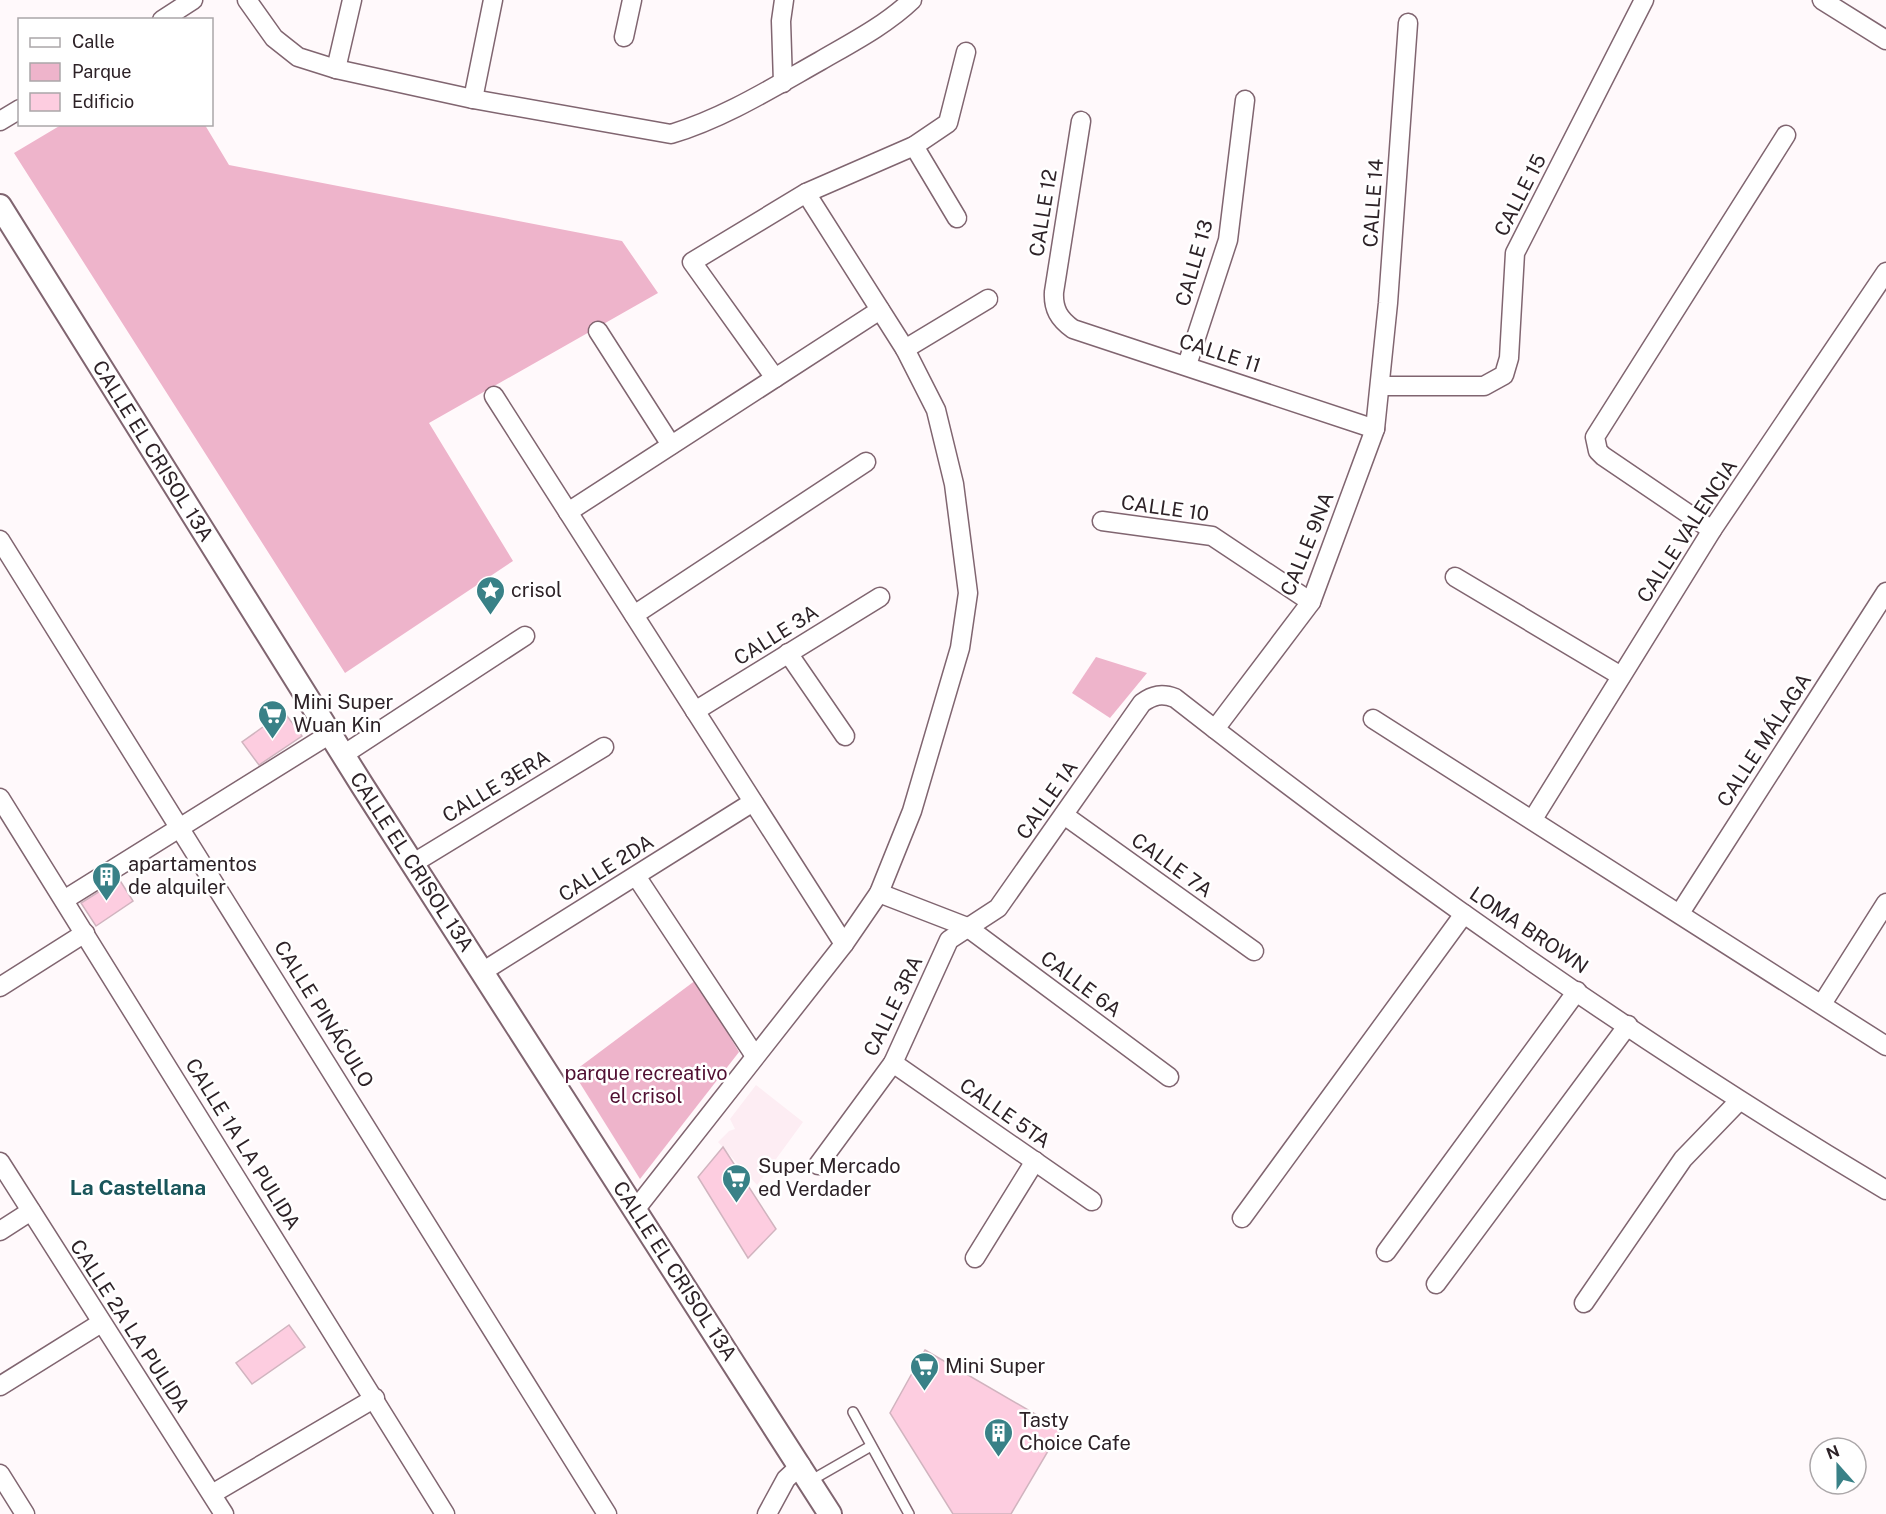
<svg xmlns="http://www.w3.org/2000/svg" width="1886" height="1514" viewBox="0 0 1886 1514" font-family="'Public Sans',sans-serif">
<rect width="100%" height="100%" fill="#fff9fb"/>
<path fill="#fdedf3" d="M756 1085 803 1122 757 1185 718 1142 729 1131 735 1129 730 1119Z"/>
<g fill="#eeb4cb">
<path d="M61 125H205L229 165 622 241 658 293 429 423 513 561 345 673 14 153Z"/>
<path d="M1096 657 1147 673 1110 718 1072 693Z"/>
<path d="M696 980 739 1052 640 1179 573 1072Z"/>
</g>
<g fill="#fdcde0" stroke="#d1b4bf" stroke-width="1.5">
<path d="M284 712 302 736 259 765 242 742Z"/>
<path d="M119 879 133 901 96 926 81 903Z"/>
<path d="M723 1147 776 1229 748 1258 698 1177Z"/>
<path d="M289 1325 305 1347 252 1384 236 1363Z"/>
<path d="M925 1350 1061 1429 1011 1514H953L890 1413Z"/>
</g>
<g fill="none" stroke-linecap="round" stroke-linejoin="round">
<defs>
<g id="service">
<path d="M853 1412 909 1514"/>
<path d="M810 1481 871 1446"/>
</g>
<g id="minor">
<path d="M247 0 274 38 298 57 336 69 473 99 671 134C724 118 772 88 820 61 851 43 886 25 912 0"/>
<path d="M1822 0 1886 40"/>
<path d="M162 20 193 0"/>
<path d="M624 37 632 0"/>
<path d="M336 69 352 0"/>
<path d="M783 83 781 21 784 0"/>
<path d="M473 99 493 0"/>
<path d="M0 121 20 109"/>
<path d="M1081 121 1054 292C1053 309 1059 319 1073 329L1375 429"/>
<path d="M914 146 957 218"/>
<path d="M598 331 671 445"/>
<path d="M905 349 988 299"/>
<path d="M1187 365 1228 240 1245 100"/>
<path d="M775 378 692 262 806 193 914 146 948 123 966 52"/>
<path d="M1382 386H1484L1504 375 1509 358 1515 253 1644 0"/>
<path d="M494 396 844 944"/>
<path d="M568 512 880 310"/>
<path d="M1102 521 1212 536 1311 602"/>
<path d="M1712 530 1603 456 1598 451 1595 437 1786 135"/>
<path d="M0 540 607 1514"/>
<path d="M1455 577 1621 676"/>
<path d="M634 615 866 462"/>
<path d="M788 653 845 736"/>
<path d="M695 711 880 597"/>
<path d="M1373 719 1886 1046"/>
<path d="M1215 729 1311 602 1375 429 1388 303 1408 23"/>
<path d="M343 755 525 636"/>
<path d="M0 798 445 1514"/>
<path d="M1064 815 1254 951"/>
<path d="M1533 819 1712 530 1886 272"/>
<path d="M412 864 604 747"/>
<path d="M636 876 755 1056"/>
<path d="M879 893 967 927 1169 1077"/>
<path d="M64 900 330 734"/>
<path d="M1680 913 1886 592"/>
<path d="M482 972 753 802"/>
<path d="M0 987 85 933"/>
<path d="M1822 1004 1886 903"/>
<path d="M893 1063 1092 1201"/>
<path d="M0 1162 224 1514"/>
<path d="M818 1165 893 1063 949 940 998 908 1142 703C1153 695 1162 693 1175 698 1401 875 1639 1043 1886 1190"/>
<path d="M635 1210 844 944 879 893 912 811 960 648 968 593 954 484 936 410 905 349 806 193"/>
<path d="M1242 1218 1464 914"/>
<path d="M0 1231 31 1211"/>
<path d="M1386 1252 1577 991"/>
<path d="M975 1258 1035 1161"/>
<path d="M1436 1284 1628 1025"/>
<path d="M1584 1303 1683 1159 1739 1101"/>
<path d="M0 1386 101 1323"/>
<path d="M0 1474 25 1514"/>
<path d="M212 1494 375 1398"/>
<path d="M767 1514 786 1479 801 1465"/>
</g>
<path id="tertiary" d="M0 206 362 785 830 1514"/>
</defs>
<use href="#service" stroke="#806570" stroke-width="12"/>
<use href="#minor" stroke="#806570" stroke-width="21"/>
<use href="#tertiary" stroke="#806570" stroke-width="26"/>
<use href="#service" stroke="#fff" stroke-width="9"/>
<use href="#minor" stroke="#fff" stroke-width="18"/>
<use href="#tertiary" stroke="#fff" stroke-width="22"/>
</g>
<defs>
<symbol id="sight-pin" viewBox="-11 -11 22 30"><path d="M0 17L-7.5 6A9.5 9.5 0 1 1 7.5 6Z" fill="#398187" stroke="#fff"/><path d="M0-6L1.8-2.2L6-1.7L2.9 1.2L3.7 5.4L0 3.3L-3.7 5.4L-2.9 1.2L-6-1.7L-1.8-2.2Z" fill="#fff"/></symbol>
<symbol id="supermarket-pin" viewBox="-11 -11 22 30"><path d="M0 17L-7.5 6A9.5 9.5 0 1 1 7.5 6Z" fill="#398187" stroke="#fff"/><path d="M-6-5.5h2.5l.6 2H6L4.5 2H-2.5L-4.4-4H-6ZM-1.5 3.2a1.3 1.3 0 1 0 .1 0ZM3 3.2a1.3 1.3 0 1 0 .1 0Z" fill="#fff"/></symbol>
<symbol id="building-pin" viewBox="-11 -11 22 30"><path d="M0 17L-7.5 6A9.5 9.5 0 1 1 7.5 6Z" fill="#398187" stroke="#fff"/><path d="M-4-6H4V6H1V3H-1V6H-4ZM-2.5-4.3h1.7v1.8h-1.7ZM.8-4.3h1.7v1.8H.8ZM-2.5-1h1.7V.8h-1.7ZM.8-1h1.7V.8H.8Z" fill="#fff"/></symbol>
</defs>
<g fill-rule="evenodd">
<use href="#sight-pin" x="474" y="574" width="33" height="45"/>
<use href="#supermarket-pin" x="256" y="698" width="33" height="45"/>
<use href="#building-pin" x="90" y="860" width="33" height="45"/>
<use href="#supermarket-pin" x="720" y="1162" width="33" height="45"/>
<use href="#supermarket-pin" x="908" y="1350" width="33" height="45"/>
<use href="#building-pin" x="982" y="1416" width="33" height="45"/>
</g>
<g text-anchor="middle" dominant-baseline="central" stroke-width="5" stroke-linejoin="round" paint-order="stroke">
<g font-size="20" fill="#2d2227" stroke="#fff">
<text transform="translate(1520 195) rotate(-63)">CALLE 15</text>
<text transform="translate(1373 203) rotate(-86)">CALLE 14</text>
<text transform="translate(1043 213) rotate(-81)">CALLE 12</text>
<text transform="translate(1194 263) rotate(-74)">CALLE 13</text>
<text transform="translate(1220 353) rotate(18)">CALLE 11</text>
<text transform="translate(153 451) rotate(58)">CALLE EL CRISOL 13A</text>
<text transform="translate(1165 508) rotate(8)">CALLE 10</text>
<text transform="translate(1687 531) rotate(-57)">CALLE VALENCIA</text>
<text transform="translate(1307 544) rotate(-68)">CALLE 9NA</text>
<text transform="translate(776 635) rotate(-32)">CALLE 3A</text>
<text transform="translate(1764 740) rotate(-57)">CALLE MÁLAGA</text>
<text transform="translate(496 786) rotate(-31)">CALLE 3ERA</text>
<text transform="translate(1047 800) rotate(-55)">CALLE 1A</text>
<text transform="translate(412 862) rotate(57)">CALLE EL CRISOL 13A</text>
<text transform="translate(1172 865) rotate(36)">CALLE 7A</text>
<text transform="translate(606 868) rotate(-32)">CALLE 2DA</text>
<text transform="translate(1529 930) rotate(34)">LOMA BROWN</text>
<text transform="translate(1081 984) rotate(37)">CALLE 6A</text>
<text transform="translate(893 1006) rotate(-64)">CALLE 3RA</text>
<text transform="translate(324 1014) rotate(58)">CALLE PINÁCULO</text>
<text transform="translate(1005 1113) rotate(35)">CALLE 5TA</text>
<text transform="translate(243 1144) rotate(58)">CALLE 1A LA PULIDA</text>
<text transform="translate(675 1271) rotate(57)">CALLE EL CRISOL 13A</text>
<text transform="translate(130 1326) rotate(57)">CALLE 2A LA PULIDA</text>
</g>
<g font-size="20" fill="#2d2227" stroke="#fff" text-anchor="start">
<text x="511" y="590">crisol</text>
<text x="293" y="702">Mini Super<tspan x="293" dy="23">Wuan Kin</tspan></text>
<text x="128" y="864">apartamentos<tspan x="128" dy="23">de alquiler</tspan></text>
<text x="758" y="1166">Super Mercado<tspan x="758" dy="23">ed Verdader</tspan></text>
<text x="945" y="1366">Mini Super</text>
<text x="1019" y="1420">Tasty<tspan x="1019" dy="23">Choice Cafe</tspan></text>
</g>
<g font-size="20" fill="#510f32" stroke="#fff">
<text x="646" y="1073">parque recreativo<tspan x="646" dy="23">el crisol</tspan></text>
</g>
<g font-size="21" font-weight="bold" fill="#19555a" stroke="#fff">
<text x="138" y="1187">La Castellana</text>
</g>
</g>
<rect x="18" y="18" width="195" height="108" fill="#ffffff" stroke="#aba7a9" stroke-width="1.5"/>
<rect x="30" y="38" width="30" height="9" fill="#ffffff" stroke="#aba7a9" stroke-width="1.5"/>
<text x="72" y="48" font-size="18" fill="#2d2227">Calle</text>
<rect x="30" y="63" width="30" height="18" fill="#eeb4cb" stroke="#aba7a9" stroke-width="1.5"/>
<text x="72" y="78" font-size="18" fill="#2d2227">Parque</text>
<rect x="30" y="93" width="30" height="18" fill="#fdcde0" stroke="#aba7a9" stroke-width="1.5"/>
<text x="72" y="108" font-size="18" fill="#2d2227">Edificio</text>
<g transform="translate(1838 1466) rotate(339)"><circle r="28" fill="#ffffff" stroke="#aba7a9" stroke-width="1.5"/>
<path d="M0-4.5L10 22L0 15L-10 22Z" fill="#398187"/>
<text y="-9" font-size="16" font-weight="bold" text-anchor="middle" fill="#2d2227">N</text>
</g>
</svg>
